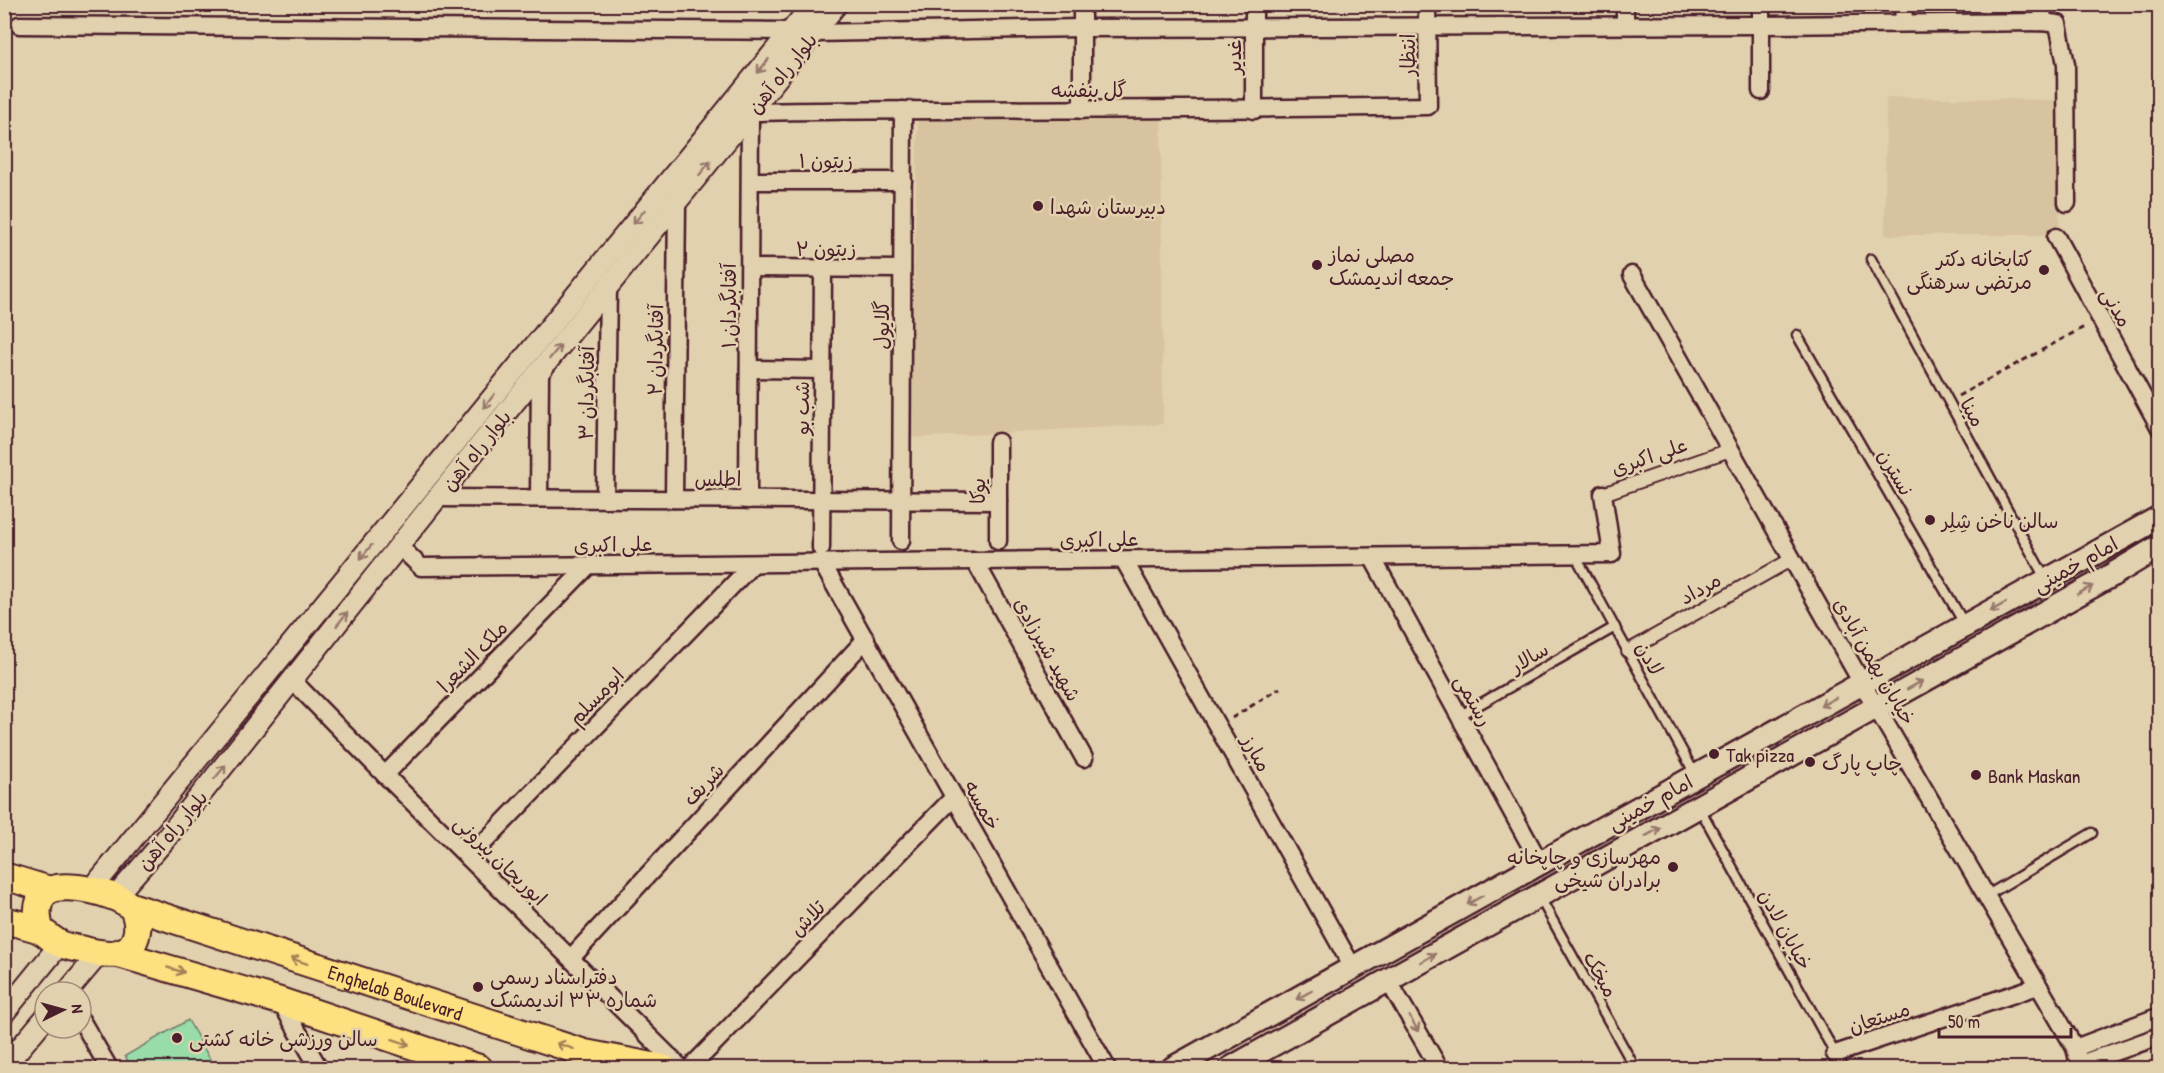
<svg xmlns="http://www.w3.org/2000/svg" width="2164" height="1073" viewBox="0 0 2164 1073" font-family="'Patrick Hand','Playpen Sans Arabic',sans-serif">
<rect width="100%" height="100%" fill="#e2d1ae"/>
<filter id="ink" filterUnits="userSpaceOnUse"><feTurbulence type="fractalNoise" baseFrequency=".0167" numOctaves="2"/><feDisplacementMap in="SourceGraphic" scale="12" xChannelSelector="R" yChannelSelector="G"/><feConvolveMatrix kernelMatrix="1 2 1 2 8 2 1 2 1" color-interpolation-filters="sRGB"/></filter>
<g filter="url(#ink)">
<g fill="#d7c39f">
<path d="M1886 97 2057 100 2060 235H1885Z"/>
<path d="M918 114H1161L1163 424 910 438Z"/>
</g>
<path fill="#97dca9" stroke="#707e6a" stroke-width="1.5" d="M188 1020 215 1068H132L125 1056Z"/>
<g fill="none" stroke-linecap="round" stroke-linejoin="round">
<defs>
<g id="service">
<path d="M1871 259 2046 580"/>
<path d="M1797 335 1965 625"/>
<path d="M1575 555 1696 776"/>
<path d="M1459 716 1615 627"/>
<path d="M1699 807 1843 1068"/>
<path d="M1539 896 1635 1068"/>
<path d="M1986 896 2092 833"/>
</g>
<g id="pedestrian">
<path d="M1603 494 1730 450"/>
<path d="M1628 651 1792 559"/>
</g>
<g id="minor">
<path d="M1082 4V110"/>
<path d="M1254 4V110"/>
<path d="M1761 4V91"/>
<path d="M1903 4 1904 22"/>
<path d="M2042 22 2043 4"/>
<path d="M19 25 792 31 814 33 1082 28 1761 25 2042 22 2058 24 2066 64 2067 203"/>
<path d="M1625 25V4"/>
<path d="M750 181H903"/>
<path d="M2056 237 2160 428"/>
<path d="M750 268 902 269"/>
<path d="M1632 275 1862 683 2075 1048 2080 1068"/>
<path d="M749 369 822 370"/>
<path d="M437 498 998 501"/>
<path d="M539 498 540 372"/>
<path d="M605 499 608 287"/>
<path d="M674 499 677 202"/>
<path d="M748 500 750 112C976 108 1202 111 1428 106L1427 4"/>
<path d="M901 541 903 110"/>
<path d="M998 541V442"/>
<path d="M399 546 421 567 1612 554 1603 494"/>
<path d="M821 548 823 269"/>
<path d="M1372 557 1540 863"/>
<path d="M1124 560 1353 968"/>
<path d="M975 561 1084 758"/>
<path d="M822 563 1107 1068"/>
<path d="M293 681 385 775 681 1068"/>
<path d="M385 775 589 565"/>
<path d="M469 858 753 564"/>
<path d="M571 958 866 639"/>
<path d="M1388 980 1439 1068"/>
<path d="M280 1001 319 1068"/>
<path d="M81 1020 109 1068"/>
<path d="M2075 1048 2160 1016"/>
<path d="M1835 1054 2038 986"/>
<path d="M2080 1064 2160 1036"/>
<path d="M690 1068 954 797"/>
</g>
<g id="tertiary">
<path d="M91 890 813 4"/>
<path d="M115 897 164 841 437 498 837 4"/>
<path d="M67 992 99 954"/>
<path d="M4 1013 60 944"/>
<path d="M4 1067 45 1018"/>
</g>
<g id="secondary">
<path d="M1173 1068 2160 517"/>
<path d="M1231 1068 2107 578 2160 546"/>
</g>
<g id="primary">
<path d="M4 876 50 890"/>
<path id="s1" d="M131 906 585 1053 663 1068"/>
<path d="M4 920C16 923 29 926 40 930 47 934 52 940 59 943 65 947 74 948 81 949 102 955 133 961 137 931 138 924 136 911 130 906 116 893 67 882 50 890 35 897 36 918 41 931"/>
<path d="M119 954 280 1001 479 1068"/>
</g>
</defs>
<use href="#service" stroke="#4a1f2b" stroke-width="13"/>
<use href="#pedestrian" stroke="#4a1f2b" stroke-width="16"/>
<use href="#minor" stroke="#4a1f2b" stroke-width="21"/>
<use href="#tertiary" stroke="#4a1f2b" stroke-width="24"/>
<use href="#secondary" stroke="#4a1f2b" stroke-width="27"/>
<use href="#primary" stroke="#4a1f2b" stroke-width="30"/>
<g stroke="#4a1f2b" stroke-width="3" stroke-dasharray="6 4.5" stroke-linecap="butt">
<path d="M1958 396 2086 326"/>
<path d="M1232 718 1280 688"/>
</g>
<use href="#service" stroke="#e2d1ae" stroke-width="8"/>
<use href="#pedestrian" stroke="#e2d1ae" stroke-width="12"/>
<use href="#minor" stroke="#e2d1ae" stroke-width="16"/>
<use href="#tertiary" stroke="#e2d1ae" stroke-width="20"/>
<use href="#secondary" stroke="#e2d1ae" stroke-width="22"/>
<use href="#primary" stroke="#fde080" stroke-width="26"/>
</g>
<defs><path id="oneway-shaft" d="M-6 0H5M1.5-3L5.5 0L1.5 3" fill="none" stroke-width="1.6" stroke-linecap="round" stroke-linejoin="round" transform="scale(1.5)"/></defs>
<g stroke="#96786c">
<use href="#oneway-shaft" transform="translate(763 66) rotate(129)"/>
<use href="#oneway-shaft" transform="translate(705 168) rotate(-51)"/>
<use href="#oneway-shaft" transform="translate(639 217) rotate(129)"/>
<use href="#oneway-shaft" transform="translate(555 352) rotate(-51)"/>
<use href="#oneway-shaft" transform="translate(489 401) rotate(129)"/>
<use href="#oneway-shaft" transform="translate(366 552) rotate(129)"/>
<use href="#oneway-shaft" transform="translate(2085 590) rotate(-29)"/>
<use href="#oneway-shaft" transform="translate(1998 607) rotate(151)"/>
<use href="#oneway-shaft" transform="translate(342 619) rotate(-52)"/>
<use href="#oneway-shaft" transform="translate(1915 685) rotate(-29)"/>
<use href="#oneway-shaft" transform="translate(1828 702) rotate(151)"/>
<use href="#oneway-shaft" transform="translate(220 772) rotate(-51)"/>
<use href="#oneway-shaft" transform="translate(1653 832) rotate(-29)"/>
<use href="#oneway-shaft" transform="translate(1475 900) rotate(151)"/>
<use href="#oneway-shaft" transform="translate(1428 958) rotate(-29)"/>
<use href="#oneway-shaft" transform="translate(1304 995) rotate(151)"/>
<use href="#oneway-shaft" transform="translate(1414 1024) rotate(60)"/>
</g>
<g stroke="#a48056">
<use href="#oneway-shaft" transform="translate(299 961) rotate(-162)"/>
<use href="#oneway-shaft" transform="translate(176 970) rotate(16)"/>
<use href="#oneway-shaft" transform="translate(401 1042) rotate(19)"/>
<use href="#oneway-shaft" transform="translate(565 1046) rotate(-162)"/>
</g>
</g>
<g fill="#4a1f2b" stroke="#e2d1ae" stroke-width="2">
<circle cx="1038" cy="206" r="6"/>
<circle cx="1317" cy="265" r="6"/>
<circle cx="2044" cy="270" r="6"/>
<circle cx="1930" cy="520" r="6"/>
<circle cx="1714" cy="754" r="6"/>
<circle cx="1810" cy="762" r="6"/>
<circle cx="1976" cy="775" r="6"/>
<circle cx="1673" cy="867" r="6"/>
<circle cx="478" cy="987" r="6"/>
<circle cx="177" cy="1038" r="6"/>
</g>
<g text-anchor="middle" dominant-baseline="central" stroke-width="5" stroke-linejoin="round" paint-order="stroke">
<g font-size="20" fill="#4a1f2b" stroke="#e2d1ae">
<text transform="translate(1407 55) rotate(-90)">انتظار</text>
<text transform="translate(1233 57) rotate(-90)">غدیر</text>
<text transform="translate(782 73) rotate(-51)">بلوار راه آهن</text>
<text x="1089" y="89">گل بنفشه</text>
<text x="826" y="160">زیتون ۱</text>
<text x="826" y="248">زیتون ۲</text>
<text transform="translate(728 306) rotate(-90)">آفتابگردان ۱</text>
<text transform="translate(2117 307) rotate(61)">مدنی</text>
<text transform="translate(881 325) rotate(-90)">گلایول</text>
<text transform="translate(655 350) rotate(-89)">آفتابگردان ۲</text>
<text transform="translate(586 393) rotate(-89)">آفتابگردان ۳</text>
<text transform="translate(801 408) rotate(-90)">شب بو</text>
<text transform="translate(1973 412) rotate(61)">مینا</text>
<text transform="translate(476 450) rotate(-51)">بلوار راه آهن</text>
<text transform="translate(1649 456) rotate(-19)">علی اکبری</text>
<text transform="translate(1896 472) rotate(60)">نسترن</text>
<text x="718" y="478">اطلس</text>
<text transform="translate(977 491) rotate(-90)">یوکا</text>
<text transform="translate(1099 539) rotate(-1)">علی اکبری</text>
<text transform="translate(613 544) rotate(-1)">علی اکبری</text>
<text transform="translate(2075 564) rotate(-29)">امام خمینی</text>
<text transform="translate(1700 588) rotate(-29)">مرداد</text>
<text transform="translate(1048 649) rotate(61)">شهید شیرزادی</text>
<text transform="translate(472 656) rotate(-46)">ملک الشعرا</text>
<text transform="translate(1529 657) rotate(-30)">سالار</text>
<text transform="translate(1650 658) rotate(61)">لادن</text>
<text transform="translate(1875 661) rotate(60)">خیابان بهمن آبادی</text>
<text transform="translate(596 696) rotate(-46)">ابومسلم</text>
<text transform="translate(1474 700) rotate(61)">رستمی</text>
<text transform="translate(1257 753) rotate(61)">مبارز</text>
<text transform="translate(703 784) rotate(-47)">شریف</text>
<text transform="translate(1650 802) rotate(-29)">امام خمینی</text>
<text transform="translate(983 805) rotate(61)">خمسه</text>
<text transform="translate(172 830) rotate(-50)">بلوار راه آهن</text>
<text transform="translate(501 860) rotate(44)">ابوریحان بیرونی</text>
<text transform="translate(807 918) rotate(-46)">تلاش</text>
<text transform="translate(1786 929) rotate(61)">خیابان لادن</text>
<text transform="translate(1601 974) rotate(61)">میخک</text>
<text stroke="none"><textPath href="#s1" startOffset="278">Enghelab Boulevard</textPath></text>
<text transform="translate(1879 1017) rotate(-18)">مستعان</text>
</g>
<g font-size="20" fill="#4a1f2b" stroke="#e2d1ae" text-anchor="start">
<text x="1050" y="206">دبیرستان شهدا</text>
<text x="1329" y="254">مصلی نماز<tspan x="1329" dy="23">جمعه اندیمشک</tspan></text>
<text x="2032" y="258" text-anchor="end">کتابخانه دکتر<tspan x="2032" dy="23">مرتضی سرهنگی</tspan></text>
<text x="1942" y="520">سالن ناخن شِلِر</text>
<text x="1726" y="754">Tak pizza</text>
<text x="1822" y="762">چاپ پارگ</text>
<text x="1988" y="775">Bank Maskan</text>
<text x="1661" y="856" text-anchor="end">مهرسازی و چاپخانه<tspan x="1661" dy="23">برادران شیخی</tspan></text>
<text x="490" y="976">دفتراسناد رسمی<tspan x="490" dy="23">شماره ۳۳ اندیمشک</tspan></text>
<text x="189" y="1038">سالن ورزشی خانه کشتی</text>
</g>
</g>
<rect width="2164" height="1073" fill="none" stroke="#e2d1ae" stroke-width="24"/>
<rect x="12" y="12" width="2140" height="1049" fill="none" stroke="#4a1f2b" stroke-width="2" filter="url(#ink)"/>
<g transform="translate(63 1010) rotate(85)"><circle r="28" fill="#e2d1ae" stroke="#a58a7a" stroke-width="1.5"/>
<path d="M0-4.5L10 22L0 15L-10 22Z" fill="#4a1f2b"/>
<text y="-9" font-size="16" font-weight="bold" text-anchor="middle" fill="#4a1f2b">N</text>
</g>
<path d="M1939 1028v9h132v-9" fill="none" stroke="#4a1f2b" stroke-width="3"/>
<text x="1948" y="1028" font-size="18" fill="#4a1f2b" stroke="#e2d1ae" stroke-width="4.5" paint-order="stroke">50 m</text>
</svg>
